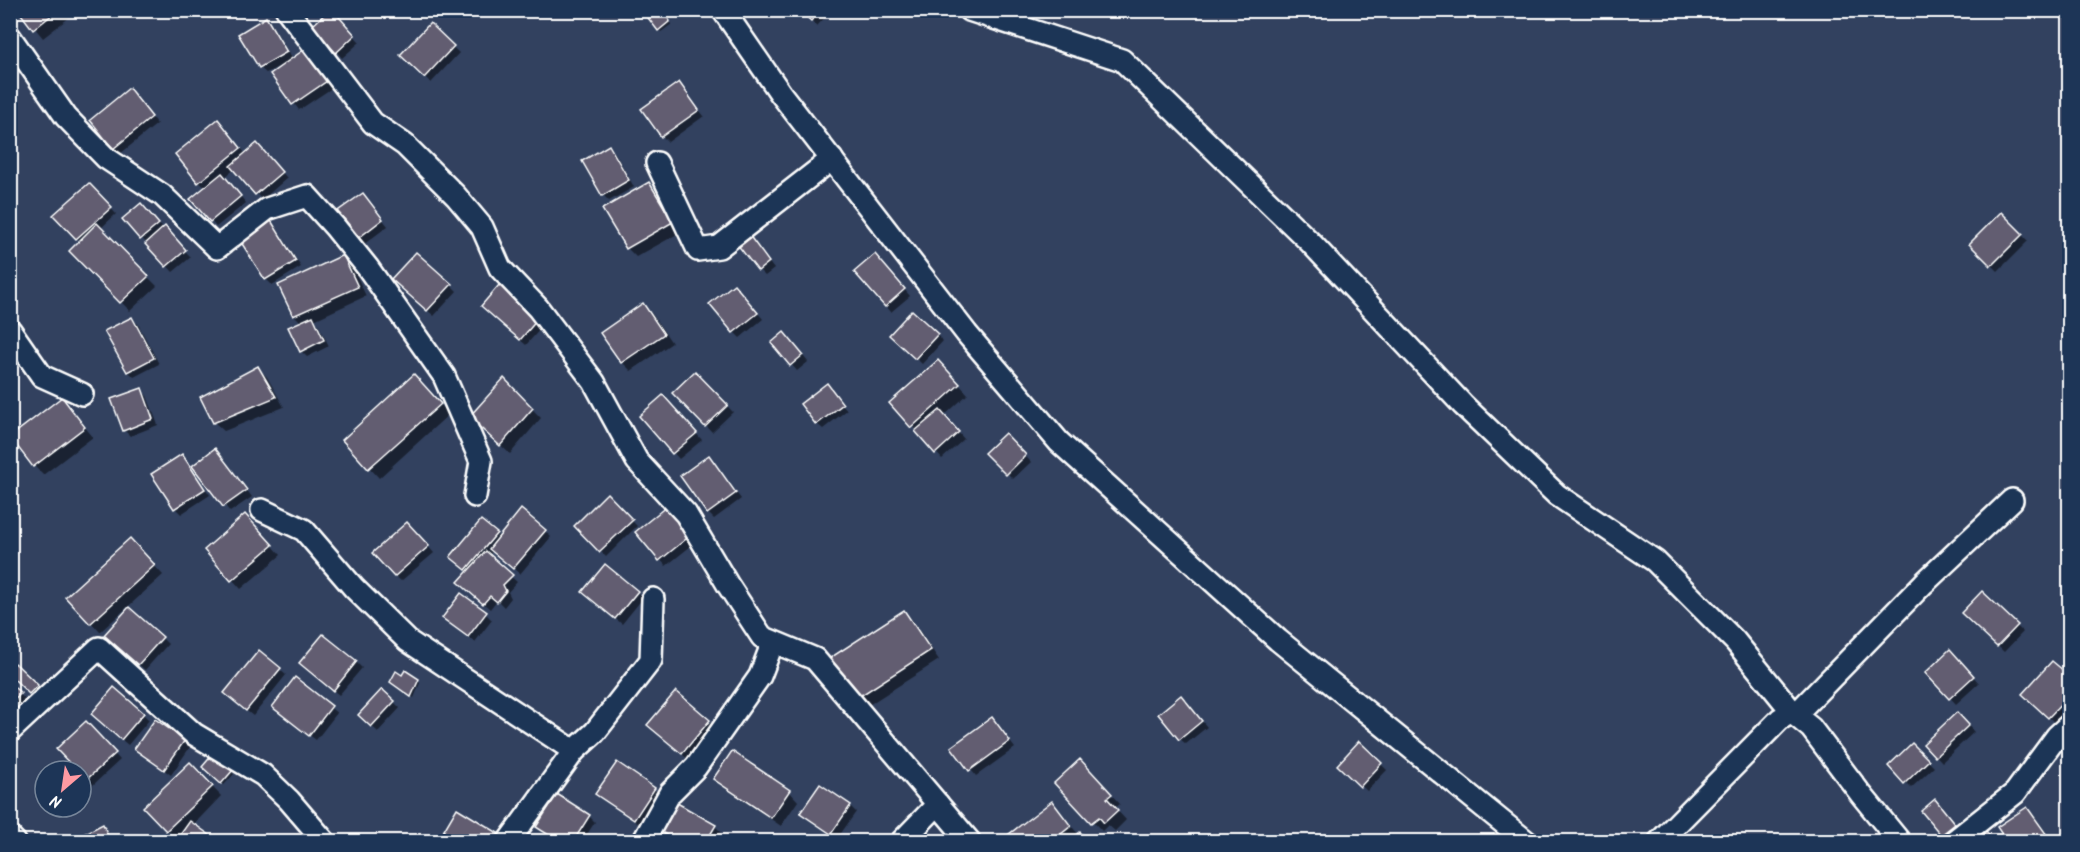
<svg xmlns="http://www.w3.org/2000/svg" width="2080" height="852" viewBox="0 0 2080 852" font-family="Kalam,sans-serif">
<rect width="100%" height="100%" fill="#32415f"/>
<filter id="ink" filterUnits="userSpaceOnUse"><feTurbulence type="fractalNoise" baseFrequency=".0167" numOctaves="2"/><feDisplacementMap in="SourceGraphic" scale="12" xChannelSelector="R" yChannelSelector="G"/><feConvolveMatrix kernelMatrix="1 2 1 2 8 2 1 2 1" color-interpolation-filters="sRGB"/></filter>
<g filter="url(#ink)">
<g fill="#0007">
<path d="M20 10H79L43 38Z"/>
<path d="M374 10H385L380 16Z"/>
<path d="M661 10 672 24 661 32 659 30Z"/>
<path d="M800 10H832L817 26Z"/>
<path d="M331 11 360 42 342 58 337 52Z"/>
<path d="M266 19 272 25 293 60 307 56 330 88H332L299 110 272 74 281 68 280 66 266 73 260 68 240 34Z"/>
<path d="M430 25 459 53 431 83 402 55Z"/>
<path d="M679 84 704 116 668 142 662 136Z"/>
<path d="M135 96 157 124 120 154 114 148Z"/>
<path d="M218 121 246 154 263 151 287 178 262 200 235 169 225 177 246 203 216 227 211 221 206 188 199 182Z"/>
<path d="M609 147 615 153 634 187 609 201 603 195Z"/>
<path d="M649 184 658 193 681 232 636 257 627 248Z"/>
<path d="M95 190 116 214 100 229 157 286 130 311 71 251 81 242 55 215Z"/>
<path d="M363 195 388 226 363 245 357 239Z"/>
<path d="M146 211 191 257 173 272 124 219Z"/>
<path d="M2001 214 2028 241 1998 271 1971 244Z"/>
<path d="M270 221 276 227 301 267 272 285 266 279Z"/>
<path d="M754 243 774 269 765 276 759 270Z"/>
<path d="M343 257 352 266 366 296 314 320 318 324 329 346 307 357 301 351 302 323 294 315Z"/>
<path d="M881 262 910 296 891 312 886 306Z"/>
<path d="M399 285H451L457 291 434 316Z"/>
<path d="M499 287 543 326 526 345 489 312Z"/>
<path d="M740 292 763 319 740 338 734 332Z"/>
<path d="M643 305 652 314 672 343 631 371 622 362Z"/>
<path d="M913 313 943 341 922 364 891 335Z"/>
<path d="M132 319 138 324 159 364 134 377 128 371Z"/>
<path d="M790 340 808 362 797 371 773 343Z"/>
<path d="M258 368 267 377 284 407 224 431 214 422Z"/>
<path d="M947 371 968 394 944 416 964 439 942 459 891 403Z"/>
<path d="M695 373 733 412 712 432 674 393Z"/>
<path d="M504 380 541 418 510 454 480 426Z"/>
<path d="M423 385 449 414 379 478 344 440Z"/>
<path d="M141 390 147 396 158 425 130 436 124 430Z"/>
<path d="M832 391 847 410 823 429 817 424Z"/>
<path d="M10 396 16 403 10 408Z"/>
<path d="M62 399 93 437 43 475 34 466Z"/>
<path d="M669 403 702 440 679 459 641 416Z"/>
<path d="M1005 435 1031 462 1013 479 987 453Z"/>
<path d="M182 456 210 495 181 514 175 508Z"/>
<path d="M221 456 252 497 230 512 194 466Z"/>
<path d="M714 463 741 499 714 519 708 513Z"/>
<path d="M607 495 637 526 606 557 576 526Z"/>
<path d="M667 508 696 542 666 566 637 533Z"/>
<path d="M254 525 281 555 241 589 206 550Z"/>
<path d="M413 529 434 553 401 581 395 576Z"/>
<path d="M545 531 551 537 520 574 493 551 488 556 517 582 508 592 511 598 504 607 497 600 490 609 466 588 469 572 458 563 496 534 500 538Z"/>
<path d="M139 549 163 575 100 632 67 597Z"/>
<path d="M637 592 643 598 622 624 590 598Z"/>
<path d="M1982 593 2023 632 2004 652 1963 613Z"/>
<path d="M904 611 913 621 939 660 864 708 855 699Z"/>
<path d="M486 614 492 620 475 642 450 624Z"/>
<path d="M162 638 168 644 145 670 112 641Z"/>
<path d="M259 652 286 675 253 716 232 699Z"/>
<path d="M1956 657 1979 683 1956 704 1927 673Z"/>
<path d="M356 662 362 668 339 695 307 669Z"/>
<path d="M15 665 39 689 33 695 10 673Z"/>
<path d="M402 677 418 680 420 683 414 698 395 684Z"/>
<path d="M2070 678V707L2055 723 2030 699Z"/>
<path d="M295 680 337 713 316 740 280 713Z"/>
<path d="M10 686 26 700 10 717Z"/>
<path d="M676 693 718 730 691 762 649 725Z"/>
<path d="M394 702 400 708 378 732 366 721Z"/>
<path d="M1187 703 1207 727 1186 744 1180 739Z"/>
<path d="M143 714 149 720 128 745 98 720Z"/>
<path d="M1963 720 1974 732 1942 762 1925 744Z"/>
<path d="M155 721 190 747 171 775 136 749Z"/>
<path d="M86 723 120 760 93 785 79 771Z"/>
<path d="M997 725 1015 748 976 776 953 747Z"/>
<path d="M1359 743 1387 770 1367 791 1339 765Z"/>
<path d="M1912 745 1934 767 1911 788 1890 766Z"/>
<path d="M214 756 234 774 224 785 204 767Z"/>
<path d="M190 764 221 796 178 841 145 807Z"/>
<path d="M1089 770 1120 804 1115 808 1126 820 1115 831 1108 825 1102 831 1056 783Z"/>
<path d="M715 779 789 791 798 801 781 826 725 788Z"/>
<path d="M654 789 660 795 640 825 597 794Z"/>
<path d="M1052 803 1079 835 1088 842H1008Z"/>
<path d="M850 806 856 812 837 839 802 813Z"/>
<path d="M1941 807 1960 830 1948 840 1923 811Z"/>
<path d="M2027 808 2033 814 2052 841 2009 842Z"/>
<path d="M589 816 595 822 582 842H558L538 827Z"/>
<path d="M103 826 108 832 113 842H71Z"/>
<path d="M715 826 721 832 715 842H675L658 829Z"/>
</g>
<g fill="#625d71" stroke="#fff" stroke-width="1.5">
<path d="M18 10H58L33 30Z"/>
<path d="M329 10H333L355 35 336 53 312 26Z"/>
<path d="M642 10H662L670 21 658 31Z"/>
<path d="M799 10H821L811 21Z"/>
<path d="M266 17 287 52 259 68 238 34Z"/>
<path d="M430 23 454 46 424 78 400 55Z"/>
<path d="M305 49 327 81 292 105 270 74Z"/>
<path d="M679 82 699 110 661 137 641 109Z"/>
<path d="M129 88 152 117 113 149 90 120Z"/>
<path d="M218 119 241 148 198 183 175 154Z"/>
<path d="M257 143 282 172 255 195 230 166Z"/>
<path d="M609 145 629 180 602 196 582 161Z"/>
<path d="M222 173 241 196 210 222 190 199Z"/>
<path d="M649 182 673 222 626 249 602 209Z"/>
<path d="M89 183 112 207 76 239 53 215Z"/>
<path d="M363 193 383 219 356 240 335 213Z"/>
<path d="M141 203 159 224 140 240 122 219Z"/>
<path d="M2001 212 2023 234 1991 266 1969 244Z"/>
<path d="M270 219 296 261 265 280 239 239Z"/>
<path d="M97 223 149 276 120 303 69 251Z"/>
<path d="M165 226 186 250 166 267 145 244Z"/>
<path d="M749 235 769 262 758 271 737 244Z"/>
<path d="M416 252 452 284 427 311 391 279Z"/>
<path d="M875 254 905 289 885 307 854 272Z"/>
<path d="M343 255 358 287 293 316 278 285Z"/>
<path d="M734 284 758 313 733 333 709 304Z"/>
<path d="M499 285 538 319 520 340 481 306Z"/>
<path d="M643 303 664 334 621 363 600 333Z"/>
<path d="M912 310 938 334 915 359 889 335Z"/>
<path d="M313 316 324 340 300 352 288 327Z"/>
<path d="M132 317 154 358 127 372 104 331Z"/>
<path d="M784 332 803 355 790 366 771 343Z"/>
<path d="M938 360 960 384 911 428 889 403Z"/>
<path d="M258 366 276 397 213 423 200 397Z"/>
<path d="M695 371 728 405 705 427 672 393Z"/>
<path d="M414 374 441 404 368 469 342 440Z"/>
<path d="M504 378 533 408 500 446 469 417Z"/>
<path d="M827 383 843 404 816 425 800 404Z"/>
<path d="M142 388 153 419 123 431 111 399Z"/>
<path d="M663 395 697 433 672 454 639 416Z"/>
<path d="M62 397 85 427 33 467 10 437Z"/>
<path d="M940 410 959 432 935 454 915 431Z"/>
<path d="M1005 433 1026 455 1006 475 984 453Z"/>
<path d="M215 448 247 490 223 507 192 466Z"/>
<path d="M182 454 205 489 174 509 151 474Z"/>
<path d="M709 455 736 493 707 514 680 476Z"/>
<path d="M607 493 633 520 599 552 574 526Z"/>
<path d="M667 506 691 535 659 561 635 532Z"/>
<path d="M521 509 546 530 513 569 489 549Z"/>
<path d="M245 514 273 545 231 581 204 550Z"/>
<path d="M481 520 497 533 466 570 450 557Z"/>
<path d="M407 522 429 546 394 577 372 553Z"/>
<path d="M130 538 155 565 90 624 65 597Z"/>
<path d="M486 551 513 575 503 585 506 591 497 602 490 596 483 604 458 582Z"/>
<path d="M605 564 638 591 615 619 582 592Z"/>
<path d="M1982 591 2018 625 1997 647 1961 613Z"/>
<path d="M461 593 487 612 468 637 442 618Z"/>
<path d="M129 607 163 637 138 665 104 635Z"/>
<path d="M904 610 931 650 854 700 827 660Z"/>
<path d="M323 634 357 661 333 691 299 663Z"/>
<path d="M1950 649 1974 676 1949 699 1925 673Z"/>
<path d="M259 650 281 668 246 711 224 693Z"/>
<path d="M2052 661 2070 676V695L2048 718 2022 694Z"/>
<path d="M15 663 38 685 29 694 10 675V668Z"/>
<path d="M405 670 419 679 411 697 390 682 396 671 402 675Z"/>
<path d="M295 677 332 706 309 736 272 707Z"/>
<path d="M10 684 21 693 10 705Z"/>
<path d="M114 687 144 713 121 740 91 714Z"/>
<path d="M382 689 395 701 371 727 358 715Z"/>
<path d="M676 691 710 720 682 754 647 725Z"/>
<path d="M1181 695 1202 721 1179 740 1158 714Z"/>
<path d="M1957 712 1969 725 1935 757 1923 744Z"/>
<path d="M992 717 1010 741 969 771 951 747Z"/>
<path d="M155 719 185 740 164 770 134 749Z"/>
<path d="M86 721 116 753 86 780 81 775V771H77L56 749Z"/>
<path d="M1359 741 1382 763 1360 787 1337 765Z"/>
<path d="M1912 743 1929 760 1904 784 1888 766Z"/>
<path d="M732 751 790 790 771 818 713 779Z"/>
<path d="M213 754 233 770 221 784 202 767Z"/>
<path d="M1080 759 1112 794 1107 798 1118 810 1104 823 1099 817 1091 823 1054 783Z"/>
<path d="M190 762 213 786 166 831 143 807Z"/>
<path d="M617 762 655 788 634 820 595 794Z"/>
<path d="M820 784 851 805 831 834 800 813Z"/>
<path d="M557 794 590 815 573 842H560L536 827Z"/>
<path d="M1935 799 1955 824 1941 835 1921 811Z"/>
<path d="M672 800 716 825 706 842H678L656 829Z"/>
<path d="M1052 801 1071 826 1051 842H1007L1004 838Z"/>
<path d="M2027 807 2047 835 2038 842H2007L1997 827Z"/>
<path d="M457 808 503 836 500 842H437Z"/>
<path d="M190 821 218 841V842H175Z"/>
<path d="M103 824 111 842H68Z"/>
<path d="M1984 828 1994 842H1966Z"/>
<path d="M1080 832 1090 842H1070Z"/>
</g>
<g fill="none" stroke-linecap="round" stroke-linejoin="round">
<defs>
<g id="street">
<path d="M287 10 373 123 405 145 456 196 482 227 500 268 538 308 594 382 637 461 686 514 728 585 762 637 815 659 970 842"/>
<path d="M723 10 781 94 967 334 1059 442 1278 640 1527 842"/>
<path d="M969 10 1122 60 1311 243 1463 405 1557 495 1655 561 1735 641 1795 715 1924 583 2012 500"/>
<path d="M10 37 66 117 106 158 162 195 217 248 267 209 307 196 335 227 368 268 444 376 481 461 475 496"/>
<path d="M657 163 698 250 719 247 832 159"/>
<path d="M10 330 42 376 82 394"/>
<path d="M262 510 304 530 354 588 408 641 574 751"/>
<path d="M10 731 99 648 194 734 263 775 289 800 325 842"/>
<path d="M10 837 15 842"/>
<path d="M508 842 574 751 595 732 651 660 653 599"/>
<path d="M643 842 670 793 696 767 760 676 773 642"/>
<path d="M901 842 938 804"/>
<path d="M1659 842 1780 719 1790 713 1795 715 1811 728 1860 793 1900 842"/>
<path d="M1953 842 2015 793 2057 736 2070 724"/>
</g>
</defs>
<use href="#street" stroke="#fff" stroke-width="26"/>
<use href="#street" stroke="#1d3557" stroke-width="21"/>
</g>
</g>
<rect width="2080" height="852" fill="none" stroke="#1d3557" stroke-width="36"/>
<rect x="18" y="18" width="2044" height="816" fill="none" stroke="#fff" stroke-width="2" filter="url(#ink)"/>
<g transform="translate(63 789) rotate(209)"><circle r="28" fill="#1d3557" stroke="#77869a" stroke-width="1.5"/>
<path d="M0-4.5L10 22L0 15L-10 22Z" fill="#ff9aa2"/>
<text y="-9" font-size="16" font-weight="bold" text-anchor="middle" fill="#ffffff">N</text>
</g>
</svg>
